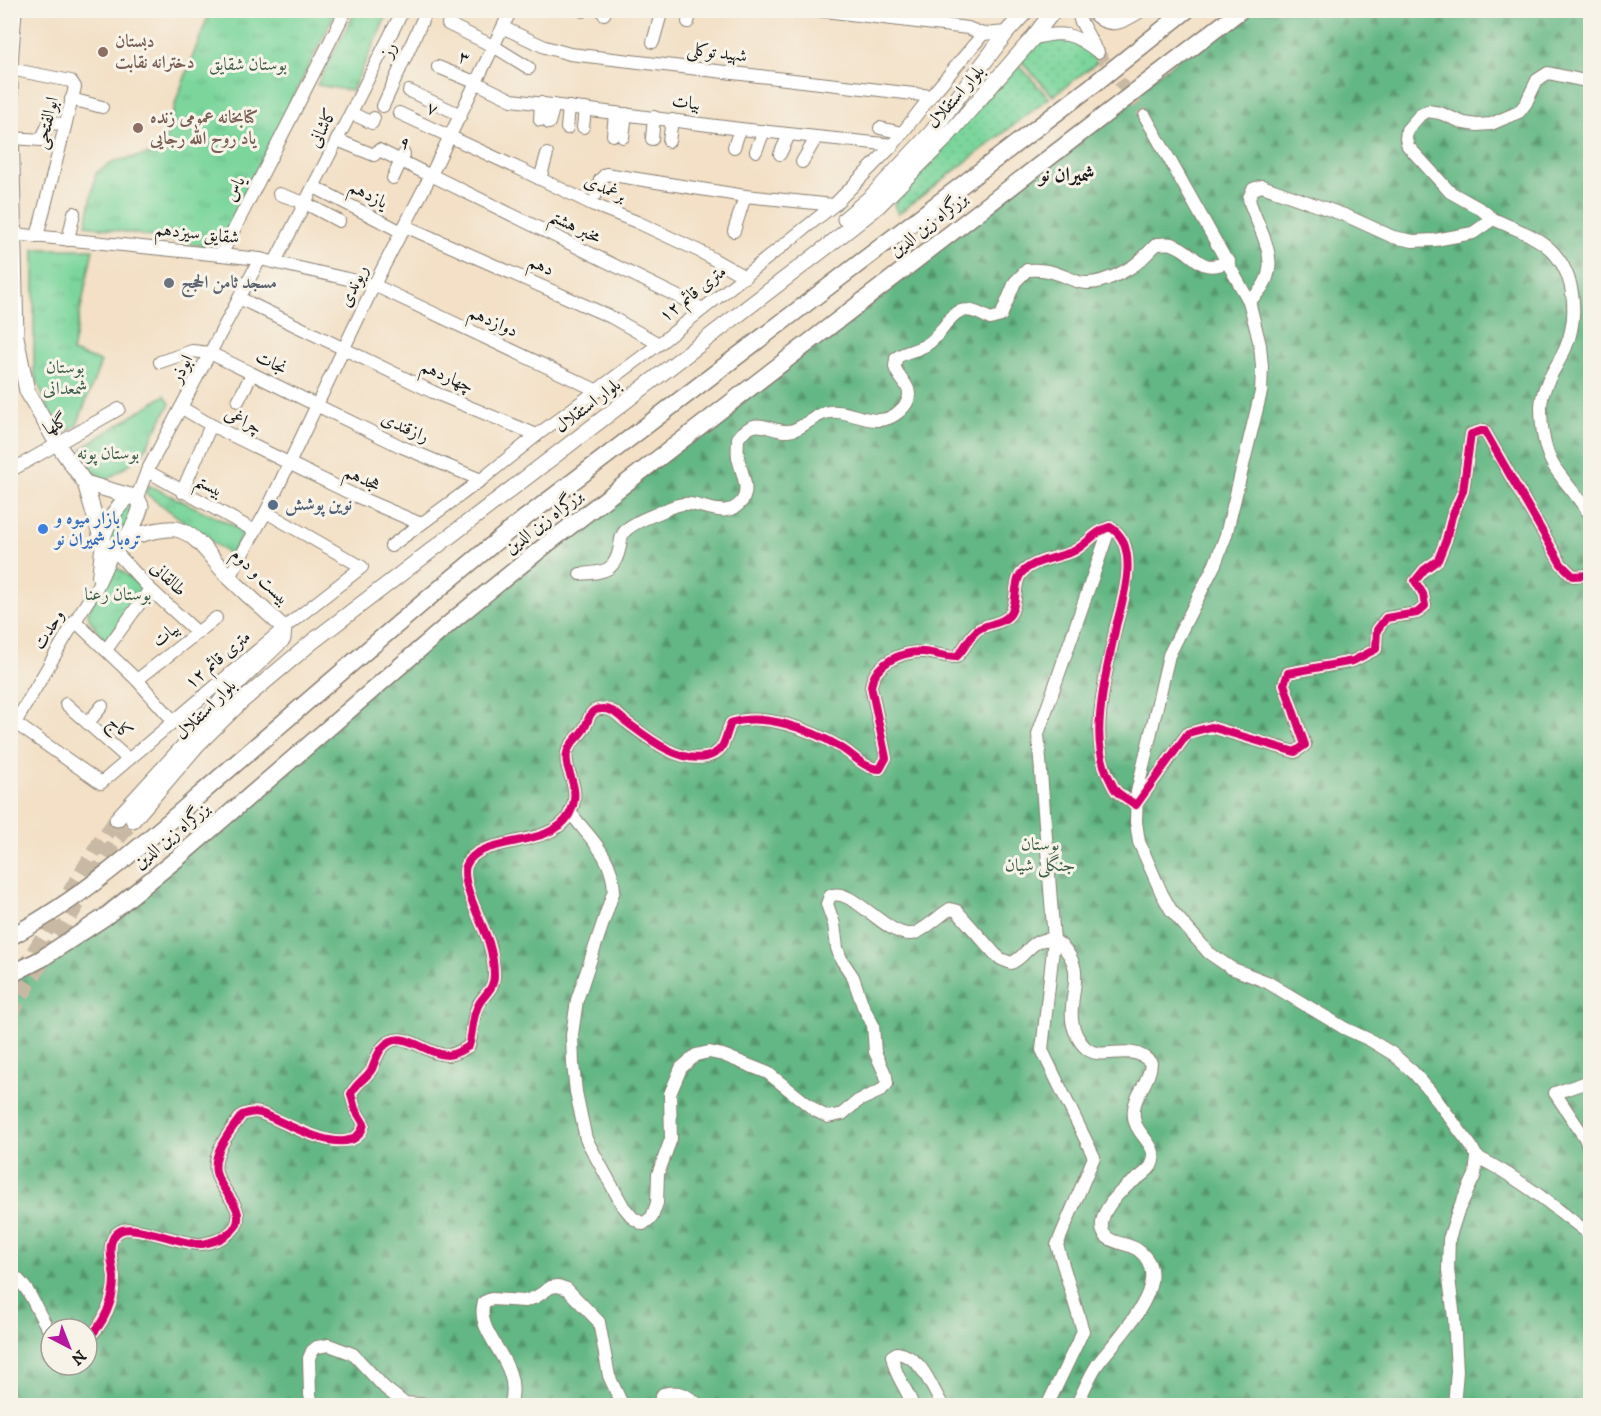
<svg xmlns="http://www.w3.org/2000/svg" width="1601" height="1416" viewBox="0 0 1601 1416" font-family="'IM FELL DW Pica',Amiri,serif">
<defs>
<pattern id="grass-dots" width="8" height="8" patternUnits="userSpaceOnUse" patternTransform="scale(1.5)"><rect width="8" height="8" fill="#7bd69c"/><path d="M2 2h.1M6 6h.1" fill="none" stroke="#6ab786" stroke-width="1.8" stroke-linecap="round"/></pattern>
<pattern id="forest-firs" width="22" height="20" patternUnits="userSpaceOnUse" patternTransform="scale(1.5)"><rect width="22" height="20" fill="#64b784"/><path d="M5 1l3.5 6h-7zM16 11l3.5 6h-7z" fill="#52946b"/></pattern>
<pattern id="park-tufts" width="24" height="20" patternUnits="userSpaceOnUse" patternTransform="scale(1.5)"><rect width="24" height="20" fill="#7bd69c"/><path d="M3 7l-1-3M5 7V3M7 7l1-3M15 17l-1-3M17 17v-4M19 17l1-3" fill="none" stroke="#6ab786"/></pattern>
</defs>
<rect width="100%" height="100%" fill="#f7f3e8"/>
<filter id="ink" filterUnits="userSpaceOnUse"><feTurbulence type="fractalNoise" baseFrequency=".0167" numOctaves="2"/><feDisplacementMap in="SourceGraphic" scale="12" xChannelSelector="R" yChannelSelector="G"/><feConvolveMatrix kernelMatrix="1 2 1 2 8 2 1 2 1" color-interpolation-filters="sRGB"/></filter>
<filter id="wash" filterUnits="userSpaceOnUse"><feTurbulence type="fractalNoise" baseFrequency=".008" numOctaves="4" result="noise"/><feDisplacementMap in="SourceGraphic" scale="24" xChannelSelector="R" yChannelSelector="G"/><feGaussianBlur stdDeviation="1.35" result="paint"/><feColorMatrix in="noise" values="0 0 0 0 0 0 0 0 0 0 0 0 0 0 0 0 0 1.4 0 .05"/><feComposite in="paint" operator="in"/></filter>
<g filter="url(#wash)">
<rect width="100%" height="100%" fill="#f3e0c6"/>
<g fill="url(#grass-dots)" stroke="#4c795c" stroke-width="1.5">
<path d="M1047 39C1069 40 1085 42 1099 61L1053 96 1021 61 1036 45Z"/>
<path d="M1018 64 1049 98 898 214 894 205 898 193Z"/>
<path d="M126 502 137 504 116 543 109 541 107 531Z"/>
</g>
<path fill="url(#forest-firs)" stroke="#406a50" stroke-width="1.5" fill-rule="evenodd" d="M1241 11H1590V1405H11L10 993 28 964 89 925 542 545ZM51 1329H87V1365H51Z"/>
<g fill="url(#park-tufts)" stroke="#4c795c" stroke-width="1.5">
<path d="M356 10 389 11 352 91 317 85Z"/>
<path d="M210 11H336L218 249 86 225 96 173 115 161 162 152 177 98Z"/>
<path d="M34 249H93L72 352 101 362 77 425 59 436 34 373Z"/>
<path d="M165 395 170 404 142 455 101 484 82 448Z"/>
<path d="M148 485 245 531 230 555 145 493Z"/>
<path d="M113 564 144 589 106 642 89 619 88 612Z"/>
</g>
</g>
<g filter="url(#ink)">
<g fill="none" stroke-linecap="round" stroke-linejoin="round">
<path stroke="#c8b9a4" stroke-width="12" stroke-dasharray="12 6" stroke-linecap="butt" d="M1098 52 1145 116"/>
<g stroke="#c8b9a4" stroke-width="15" stroke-dasharray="15 8" stroke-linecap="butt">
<path d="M10 991 98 845 117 819"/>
<path d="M10 1015 115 843 133 820"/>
</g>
<defs>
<g id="minor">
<path d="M816 10 968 28 983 34 1007 32"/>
<path d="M1078 10 1080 20 1094 46"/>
<path d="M583 11V10"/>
<path d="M604 14 606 10"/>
<path d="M688 22 691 10"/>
<path d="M448 24 495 47 529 68"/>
<path d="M504 28 545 47 570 54 931 96"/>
<path d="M1032 39C1062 30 1074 33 1098 52"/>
<path d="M653 42 662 10"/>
<path d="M438 67 477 83 512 100 740 129 893 145"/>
<path d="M10 69 71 81 75 87 37 237"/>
<path d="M409 91 461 115"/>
<path d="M71 99 102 107"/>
<path d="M383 106 427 10"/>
<path d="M351 113 372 123 374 118"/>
<path d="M399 113 524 171 594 205 637 222 699 251 745 277"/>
<path d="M1145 116 1249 301 1260 345 1262 367 1261 392 1226 535 1215 564 1169 655 1137 792 1136 822 1139 842 1162 894 1171 910 1209 953 1231 968 1267 982 1344 1028 1370 1040 1393 1054 1413 1072 1430 1091 1471 1146 1477 1157 1475 1175 1458 1211 1449 1239 1448 1270 1454 1318 1457 1371 1454 1406"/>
<path d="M540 120 541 103"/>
<path d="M549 123 554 105"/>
<path d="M583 127 585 109"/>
<path d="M567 128 569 107"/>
<path d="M880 128 902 133"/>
<path d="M613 135 615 113"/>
<path d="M623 137 626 114"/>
<path d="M12 138 41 140 49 123 65 124"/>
<path d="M652 139 654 117"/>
<path d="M337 140 374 155 379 150 425 173"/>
<path d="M669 141 672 120"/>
<path d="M734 147 740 129"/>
<path d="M756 151 764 131"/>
<path d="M780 154 789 135"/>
<path d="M802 162 816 138"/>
<path d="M431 175 703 309"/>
<path d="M393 178 404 154"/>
<path d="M540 179 547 154"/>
<path d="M318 189 402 232"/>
<path d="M279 194 305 203 339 221"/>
<path d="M596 194 600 180 606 174 745 196 834 205"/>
<path d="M1493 219C1513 228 1538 236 1553 252 1576 277 1578 317 1566 347 1558 366 1542 384 1541 406 1541 425 1544 451 1555 468 1566 484 1580 499 1590 515"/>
<path d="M405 226 611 317 659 344"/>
<path d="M734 231 745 196"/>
<path d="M14 234 260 259 374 285 598 391"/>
<path d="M68 240 74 213"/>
<path d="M221 255 346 10"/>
<path d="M275 262 403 10"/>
<path d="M239 298 433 392 537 435"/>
<path d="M1249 301C1287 271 1263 239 1250 203L1249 198 1253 189 1262 186 1347 216 1393 237 1413 241 1435 240 1473 233 1493 219 1482 210 1450 192 1408 146 1406 139 1407 130 1420 115 1428 111 1440 113 1464 123 1477 125 1491 124 1519 112 1526 103 1537 80 1548 73 1590 82"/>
<path d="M160 362 192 351 210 353 400 446 481 480"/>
<path d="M238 401 252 374"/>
<path d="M182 408 211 425 356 496 421 524"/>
<path d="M10 471 119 409"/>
<path d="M147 471 255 531"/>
<path d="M182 492 211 425"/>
<path d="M137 497 147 471 260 259"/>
<path d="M391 546 481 480 537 435 659 344 834 205 893 145 931 96 983 34"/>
<path d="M580 574C603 572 615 573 620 546 621 539 621 535 626 530 635 521 652 516 663 511 672 507 680 503 690 504 707 506 729 519 742 501 751 488 740 470 738 457 737 451 738 444 738 438 758 414 767 432 788 431 802 430 811 417 825 413 848 406 873 431 896 414 900 411 906 406 908 400 913 386 898 379 895 367 895 364 896 361 896 358 905 351 916 351 926 345 951 331 948 293 990 319L1001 316 1015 282 1027 270C1048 268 1058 274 1076 281 1093 288 1119 275 1133 266 1142 260 1149 251 1157 244 1162 244 1168 243 1172 244 1197 252 1198 276 1229 261"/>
<path d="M98 577 102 541"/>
<path d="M229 577 266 512 374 285 431 175 511 10"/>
<path d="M75 621 137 680 170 717"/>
<path d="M106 650 150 589"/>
<path d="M137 680 216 618"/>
<path d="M66 704 128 759"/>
<path d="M15 723 101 783 284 628 362 567 266 512"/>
<path d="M15 723 75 621 97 587 114 550 150 589 198 633"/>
<path d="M88 723 102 706"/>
<path d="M570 812C590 839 612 855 614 890L577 1000 572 1035 573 1064 576 1092 586 1139 623 1206 633 1218 643 1224 652 1217 657 1203 658 1174 671 1139 670 1094 681 1068 696 1055 709 1052 723 1055 768 1073 816 1111 828 1117 842 1114 858 1101 880 1091 887 1084 886 1076 875 1052 873 1025 863 1006 853 977 841 959 837 948 834 924 827 904 830 896C851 885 885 936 911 934 920 934 940 915 950 909L957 911 995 954 1001 959 1011 963C1023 959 1028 945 1040 941 1048 938 1055 940 1061 945 1087 970 1069 991 1072 1020 1073 1030 1079 1042 1086 1048 1102 1063 1130 1040 1151 1063 1150 1085 1128 1099 1135 1122 1139 1137 1161 1148 1151 1166 1145 1175 1134 1180 1127 1186 1117 1194 1103 1210 1102 1223 1100 1245 1126 1241 1138 1250 1179 1280 1115 1340 1097 1365 1089 1377 1083 1392 1076 1406"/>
<path d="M1590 1081 1555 1093 1585 1138 1590 1151"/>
<path d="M1477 1157C1518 1177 1552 1205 1588 1233"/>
<path d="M10 1273C33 1288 35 1313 51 1332"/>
<path d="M87 1339C104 1325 114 1300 114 1278 113 1263 104 1240 120 1231 134 1223 182 1245 201 1244 205 1244 210 1242 214 1241 222 1239 231 1233 236 1226 246 1207 219 1190 216 1172 212 1152 231 1130 242 1115 248 1113 254 1111 260 1113 281 1119 354 1166 364 1124L355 1109 351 1094C356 1083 366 1079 372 1069 375 1062 377 1054 382 1048 402 1025 425 1055 447 1055 455 1055 462 1050 469 1046 473 1032 472 1014 480 1002 487 992 494 988 494 975 494 965 492 953 489 943 484 926 460 883 466 866 478 834 549 850 569 815 584 787 563 773 567 753 570 741 580 737 585 727 590 718 589 709 602 709 612 708 618 715 625 721 647 737 677 763 706 757 711 756 718 752 721 748 726 741 727 731 731 723 763 712 812 730 840 747 854 755 864 769 880 769L886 758 871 686C875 663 902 651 923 652 934 653 945 657 956 657 966 649 968 636 979 629 989 623 1004 624 1011 613 1017 603 1014 588 1019 577 1027 561 1057 558 1072 552 1087 545 1094 531 1110 527 1141 545 1123 600 1116 626 1112 646 1107 666 1104 685 1099 715 1095 748 1108 776 1111 781 1113 788 1117 792 1123 797 1130 801 1136 805L1188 733 1211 727 1295 752 1305 745 1284 684 1288 673 1353 661 1376 649 1377 630 1386 618 1417 613 1425 606 1423 594 1415 581 1424 570 1438 560 1446 540 1452 516 1463 491 1471 434 1484 430 1561 564 1573 576 1590 575"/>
<path d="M313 1406 310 1395 309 1358 312 1351 317 1347 329 1345 353 1354 385 1388 404 1403 451 1406"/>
<path d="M510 1406C525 1362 473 1336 484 1302L491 1299 525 1301 536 1297 551 1287 558 1286 567 1289 599 1322 609 1376 623 1406"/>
<path d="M658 1406 663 1394C679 1389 688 1396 700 1406"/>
<path d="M913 1406C906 1386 896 1379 892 1356L897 1353C923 1357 930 1386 943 1406"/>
<path d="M1047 1406 1083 1331 1057 1245 1094 1157 1042 1050 1054 940 1038 734 1110 527"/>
</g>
<g id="major">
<path d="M1092 10C1108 29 1122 22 1140 10"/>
<path d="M10 65 14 10"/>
<path d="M10 84 16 337 27 391 58 445 85 483 102 541"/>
<path d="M845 219 872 196 931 133 1007 32 1027 10"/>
<path d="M85 483 130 496"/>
<path d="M130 496 137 497 141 506C136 523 128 539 114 550L107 548 102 541C107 524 115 507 130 496Z"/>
<path d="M126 538C139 535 163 527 176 529 198 533 214 563 230 578 247 595 266 611 284 628L283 639 227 693 203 725"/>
<path d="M117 819 202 726"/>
<path d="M133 820 197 745 242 701 312 642 829 245 877 207 942 142 1032 39 1054 10"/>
</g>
<g id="highway">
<path d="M10 937C93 893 163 826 234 765 330 682 426 598 525 518L1093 85 1187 10"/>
<path d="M10 975 41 959 105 917 179 857 457 617 547 544 1241 10"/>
</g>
</defs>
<use href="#minor" stroke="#887e71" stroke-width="14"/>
<use href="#major" stroke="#887e71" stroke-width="17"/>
<use href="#highway" stroke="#887e71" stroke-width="19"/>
<use href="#minor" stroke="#fff" stroke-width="12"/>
<use href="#major" stroke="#fff" stroke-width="15"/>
<use href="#highway" stroke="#fff" stroke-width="16"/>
<defs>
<path id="cycleway" d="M87 1339C104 1325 114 1300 114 1278 113 1263 104 1240 120 1231 134 1223 182 1245 201 1244 205 1244 210 1242 214 1241 222 1239 231 1233 236 1226 246 1207 219 1190 216 1172 212 1152 231 1130 242 1115 248 1113 254 1111 260 1113 281 1119 354 1166 364 1124L355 1109 351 1094C356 1083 366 1079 372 1069 375 1062 377 1054 382 1048 402 1025 425 1055 447 1055 455 1055 462 1050 469 1046 473 1032 472 1014 480 1002 487 992 494 988 494 975 494 965 492 953 489 943 484 926 460 883 466 866 478 834 549 850 569 815 584 787 563 773 567 753 570 741 580 737 585 727 590 718 589 709 602 709 612 708 618 715 625 721 647 737 677 763 706 757 711 756 718 752 721 748 726 741 727 731 731 723 763 712 812 730 840 747 854 755 864 769 880 769L886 758 871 686C875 663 902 651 923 652 934 653 945 657 956 657 966 649 968 636 979 629 989 623 1004 624 1011 613 1017 603 1014 588 1019 577 1027 561 1057 558 1072 552 1087 545 1094 531 1110 527 1141 545 1123 600 1116 626 1112 646 1107 666 1104 685 1099 715 1095 748 1108 776 1111 781 1113 788 1117 792 1123 797 1130 801 1136 805L1188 733 1211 727 1295 752 1305 745 1284 684 1288 673 1353 661 1376 649 1377 630 1386 618 1417 613 1425 606 1423 594 1415 581 1424 570 1438 560 1446 540 1452 516 1463 491 1471 434 1484 430 1561 564 1573 576 1590 575"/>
</defs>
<use href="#cycleway" stroke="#f7f3e8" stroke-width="11"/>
<use href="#cycleway" stroke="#d6006c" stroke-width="8"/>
</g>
</g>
<g fill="#8d6e63" stroke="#f7f3e8" stroke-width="2">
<circle cx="103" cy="52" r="6"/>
<circle cx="138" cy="128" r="6"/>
</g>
<circle fill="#6b7280" stroke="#f7f3e8" stroke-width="2" cx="169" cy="283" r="6"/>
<circle fill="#5c6f8a" stroke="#f7f3e8" stroke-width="2" cx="273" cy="505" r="6"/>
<circle fill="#3f7fe0" stroke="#f7f3e8" stroke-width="2" cx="43" cy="529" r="6"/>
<g text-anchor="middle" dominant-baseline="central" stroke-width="6" stroke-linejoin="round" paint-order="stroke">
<g font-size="18" font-weight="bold" fill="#785e54" stroke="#f7f3e8" text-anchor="start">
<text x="115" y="42">دبستان<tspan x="115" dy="21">دخترانه نقابت</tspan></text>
<text x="150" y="118">کتابخانه عمومی زنده<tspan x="150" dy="21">یاد روح الله رجایی</tspan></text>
</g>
<g font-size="18" fill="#1c1c1c" stroke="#f7f3e8">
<text transform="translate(389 50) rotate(-65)">رز</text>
<text transform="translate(717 53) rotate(7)">شهید توکلی</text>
<text transform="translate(464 58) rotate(22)">۳</text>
<text transform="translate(956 97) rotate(-49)">بلوار استقلال</text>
<text transform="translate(686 103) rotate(8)">بیات</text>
<text transform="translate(432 109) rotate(24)">۷</text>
<text transform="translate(47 123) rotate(-76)">ابوالفتحی</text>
<text transform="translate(323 128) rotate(-63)">کاشانی</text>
<text transform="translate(405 143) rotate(26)">۹</text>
<text transform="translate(235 189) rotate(-63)">یاس</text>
<text transform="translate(605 189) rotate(24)">برغمدی</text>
<text transform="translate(368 195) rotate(27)">یازدهم</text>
<text transform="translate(929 225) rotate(-38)">بزرگراه زین الدین</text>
<text transform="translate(575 227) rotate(26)">مخبر هشتم</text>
<text transform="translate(197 234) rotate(6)">شقایق سیزدهم</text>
<text transform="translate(541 266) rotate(24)">دهم</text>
<text transform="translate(354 286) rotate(-64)">ریوندی</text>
<text transform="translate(693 294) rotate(-38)">۱۲ متری قائم</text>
<text transform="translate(493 322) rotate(24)">دوازدهم</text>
<text transform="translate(271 363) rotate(26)">نجات</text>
<text transform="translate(182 369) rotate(-63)">ابوذر</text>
<text transform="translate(447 377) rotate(24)">چهاردهم</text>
<text transform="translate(588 406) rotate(-37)">بلوار استقلال</text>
<text transform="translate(243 421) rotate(26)">چراغی</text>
<text transform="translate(56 425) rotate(-30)">گلها</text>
<text transform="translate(405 428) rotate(24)">رازقندی</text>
<text transform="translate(362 479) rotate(25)">هجدهم</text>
<text transform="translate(209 486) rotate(28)">بیستم</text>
<text transform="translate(544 522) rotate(-38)">بزرگراه زین الدین</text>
<text transform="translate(260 577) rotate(44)">بیست و دوم</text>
<text transform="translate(168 579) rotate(44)">طالقانی</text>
<text transform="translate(49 630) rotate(-59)">وحدت</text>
<text transform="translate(166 635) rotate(-38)">بیات</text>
<text transform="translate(218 660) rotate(-40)">۱۲ متری قائم</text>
<text transform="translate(206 710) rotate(-45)">بلوار استقلال</text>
<text transform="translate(120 728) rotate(42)">کاج</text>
<text transform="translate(172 836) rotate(-40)">بزرگراه زین الدین</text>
</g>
<g font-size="18" fill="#3d5d49" stroke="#f7f3e8">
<text x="248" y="65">بوستان شقایق</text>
<text x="65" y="368">بوستان<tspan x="65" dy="21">شمعدانی</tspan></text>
<text x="108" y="454">بوستان پونه</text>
<text x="118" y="595">بوستان رعنا</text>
<text x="1040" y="845">بوستان<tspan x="1040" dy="21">جنگلی شیان</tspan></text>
</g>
<g font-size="18" font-weight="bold" fill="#5b616d" stroke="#f7f3e8" text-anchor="start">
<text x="181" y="283">مسجد ثامن الحجج</text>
</g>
<g font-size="18" font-weight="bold" fill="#4e5e75" stroke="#f7f3e8" text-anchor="start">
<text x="285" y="505">نوین پوشش</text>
</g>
<g font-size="18" font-weight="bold" fill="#366cbe" stroke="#f7f3e8" text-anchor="start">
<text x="55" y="519">بازار میوه و<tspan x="55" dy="21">تره‌بار شمیران نو</tspan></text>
</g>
<g font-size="20" font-weight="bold" fill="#1c1c1c" stroke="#f7f3e8">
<text x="1067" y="175">شمیران نو</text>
</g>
</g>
<rect width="1601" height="1416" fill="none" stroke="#f7f3e8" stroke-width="36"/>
<g transform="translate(69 1347) rotate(138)"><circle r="28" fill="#f7f3e8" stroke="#9f9d96" stroke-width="1.5"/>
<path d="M0-4.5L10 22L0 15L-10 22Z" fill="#b5179e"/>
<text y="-9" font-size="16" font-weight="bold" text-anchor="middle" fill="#1c1c1c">N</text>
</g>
</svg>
